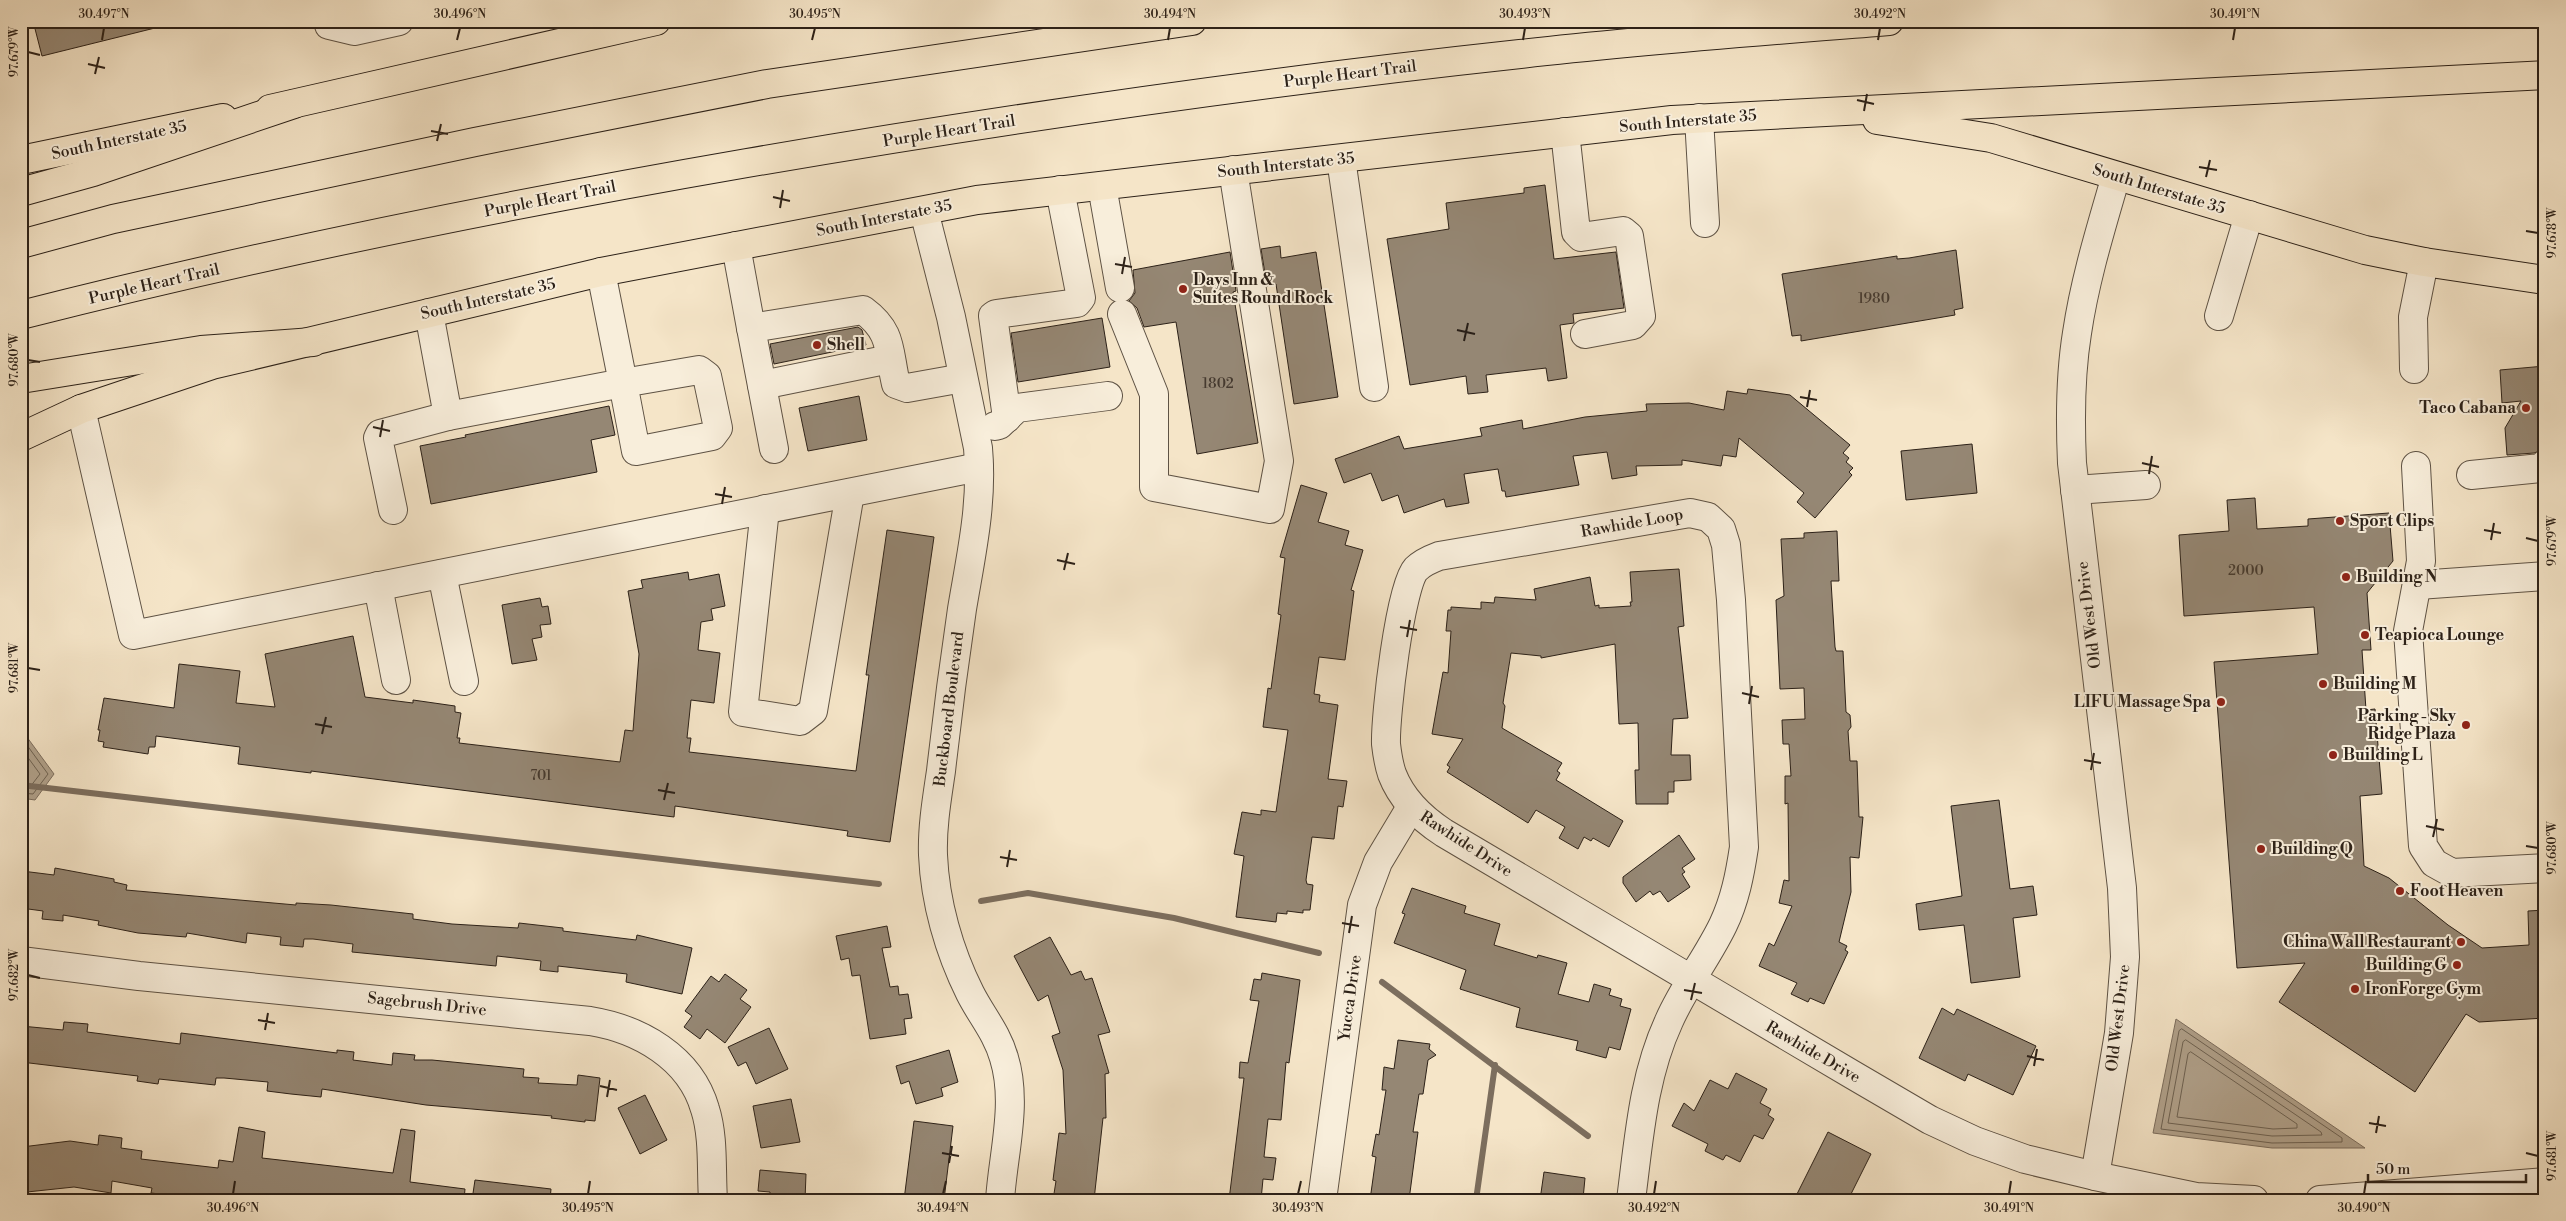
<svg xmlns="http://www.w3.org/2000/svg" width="2566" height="1221" viewBox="0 0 2566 1221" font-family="'Libre Bodoni',serif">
<rect width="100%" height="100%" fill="#f5e5c8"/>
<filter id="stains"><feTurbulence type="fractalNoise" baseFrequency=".004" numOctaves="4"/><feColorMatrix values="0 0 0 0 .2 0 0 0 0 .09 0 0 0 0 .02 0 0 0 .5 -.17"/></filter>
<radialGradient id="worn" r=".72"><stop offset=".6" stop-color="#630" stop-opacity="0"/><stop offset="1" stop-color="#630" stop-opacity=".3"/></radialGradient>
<g fill="#b1a28c" stroke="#7c6e5e">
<path d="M21 729 54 774 35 800 21 798Z"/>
<path d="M2176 1019 2365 1148H2272L2153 1133Z"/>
</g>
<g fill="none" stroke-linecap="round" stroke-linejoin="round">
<g stroke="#6e6252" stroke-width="1">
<path d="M21 737 48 774 33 794 21 793"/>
<path d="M21 748 40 774 30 787H21"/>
<path d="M2182 1029 2342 1138V1142L2272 1143 2161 1129 2179 1031Z"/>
<path d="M2186 1040 2321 1132 2322 1135 2272 1136 2168 1123 2183 1042Z"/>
<path d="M2191 1052 2297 1124V1128L2273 1129 2177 1117 2188 1054Z"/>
</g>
<g stroke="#7c6e5e" stroke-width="6">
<path d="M21 785 879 884"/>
<path d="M981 901 1028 893 1174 918 1319 953"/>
<path d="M1382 982 1588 1136"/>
<path d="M1476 1200 1495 1065"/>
</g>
</g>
<g fill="#958774" stroke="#2c2118">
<path d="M33 21H155V28L42 56Z"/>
<path d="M1545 185 1554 259 1616 252 1624 308 1573 314 1574 323 1560 325 1567 378 1548 381 1546 368 1486 375 1488 392 1468 394 1466 376 1410 385 1387 239 1449 229 1446 203 1524 193V188Z"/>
<path d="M1280 246 1281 258 1316 252 1338 397 1294 404 1276 284 1267 286 1261 249Z"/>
<path d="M1956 250 1963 308 1954 310 1955 315 1801 341V335L1792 336 1782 274 1897 256V259L1909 258Z"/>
<path d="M1230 252 1236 291 1233 292 1258 443 1197 454 1176 322 1144 327 1137 308 1129 301 1135 293 1133 270Z"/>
<path d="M1102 318 1110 367 1018 382 1011 333Z"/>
<path d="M858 327 862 330 866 345 774 364 770 344Z"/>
<path d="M2545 366V449L2534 453 2507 455 2505 428 2521 401 2502 403 2500 370Z"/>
<path d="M1748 389 1790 395 1850 445 1843 453 1849 458 1846 462 1853 468 1849 472 1852 475 1815 518 1797 502 1804 493 1739 438 1736 457 1723 455 1721 466 1682 460V465L1636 466 1637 475 1612 479 1607 452 1573 456 1579 485 1506 497 1505 491H1502L1498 469 1464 474 1469 503 1446 507 1444 499 1404 513 1398 495 1382 501 1371 473 1344 483 1335 459 1399 436 1404 449 1482 436 1480 428 1522 420 1523 429 1585 417 1647 411 1646 404 1689 403 1724 410 1727 391 1747 394Z"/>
<path d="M859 396 867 440 808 451 799 408Z"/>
<path d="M609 406 615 435 591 440 597 472 431 504 420 446 466 437 465 435Z"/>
<path d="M1972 444 1977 493 1906 500 1901 451Z"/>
<path d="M1301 485 1327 493 1318 522 1349 531 1345 545 1363 550 1351 590 1354 591 1345 660 1319 657 1314 694 1320 695 1319 702 1338 705 1328 779 1347 781 1343 807 1338 806 1334 839 1312 837 1306 880 1307 884 1313 885 1310 910H1303V913L1287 911V914L1277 913 1276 922 1236 917 1244 856 1234 854 1242 812 1261 815V810L1276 812 1288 730 1263 727 1268 688 1271 689 1281 615 1278 614 1285 558 1280 557Z"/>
<path d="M2255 498 2257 529 2308 526V519L2389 513 2393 561 2367 593 2371 650H2362L2366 710 2375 709 2382 794 2360 796 2364 866 2389 878 2448 925 2482 948 2529 945 2528 911 2545 910V1018L2479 1022 2466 1014 2415 1092 2279 1002 2305 963 2237 968 2214 662 2318 654 2314 607 2184 616 2179 535 2229 531 2227 500Z"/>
<path d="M887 530 934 537 890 842 847 836 848 831 675 806 674 817 311 771V773L238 764 240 747 156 736 155 747H149L148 754 103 747 104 742 98 741 100 730H98L104 698 174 708 179 664 240 671 236 703 275 707 265 654 353 636 365 697 413 703V700L455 706V712L461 713 457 738H460L459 743 620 762 625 730 633 731 639 654 628 591 643 588 641 580 688 572 689 580 719 574 725 606 711 609 713 620 701 622 698 650 720 653 714 703 691 700 687 738H691L689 752 856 771 869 675H866Z"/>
<path d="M1837 531 1839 581H1831L1835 647 1836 651H1843L1846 712 1850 715 1851 727 1848 731 1850 761H1857L1859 817H1863L1859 858 1850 857 1851 892 1839 942 1847 946 1845 950 1848 952 1824 1004 1810 998 1808 1002 1791 994 1797 983 1759 966 1769 943 1774 946 1792 906 1779 903 1784 880 1789 881 1788 803 1785 804V776H1791L1789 744H1783L1782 720 1805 719 1804 688 1780 689 1776 600 1784 596 1781 539 1804 538V533Z"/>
<path d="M1679 569 1684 626 1678 627 1688 718 1673 719 1671 755H1690L1691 780 1674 781V792H1668V804H1636L1635 770H1639L1638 723 1619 724 1615 644 1541 658V656L1511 653 1503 703 1505 706 1502 728 1562 763 1557 771 1560 773 1556 780 1623 821 1609 847 1593 838 1591 841 1584 837 1578 849 1559 838 1565 827 1536 810 1528 823 1447 772 1450 767 1447 765 1463 739 1432 734 1443 672 1448 673 1451 631H1446L1448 610H1451V607L1481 609V602L1494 603 1495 597 1536 600 1534 589 1590 577 1595 606 1599 605V608L1631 606 1630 602H1632L1630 572Z"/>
<path d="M540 598 542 607 548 606 551 624 540 625 542 637 532 639 537 660 512 664 502 605Z"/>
<path d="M1999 800 2010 889 2033 886 2037 915 2013 918 2020 977 1971 983 1964 925 1919 930 1916 904 1962 896 1951 806Z"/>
<path d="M1679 835 1695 859 1682 868 1685 872 1682 874 1690 887 1668 902 1660 891 1653 895 1650 891 1636 902 1623 883V877Z"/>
<path d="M55 868 114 879V882L127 885 126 890 296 905V903L331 905 413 914V919L452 924 518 928 519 923 563 928V931L636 940 637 935 692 948 682 994 626 982 627 974 558 966V972L540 970 541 961 497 956 496 966 352 952 353 944 313 939H304L303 947 280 945 281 937 247 933 246 943 187 933 186 937 138 933 98 925 99 921 63 915V921L42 919 43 911 21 908 22 871 54 875Z"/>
<path d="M1412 888 1466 906 1464 913 1500 924 1494 945 1537 958 1538 955 1567 963 1558 994 1589 1002 1594 984 1611 989 1609 995 1622 999 1620 1006 1631 1009 1620 1050 1609 1047 1606 1058 1576 1050 1578 1041 1516 1027 1520 1008 1460 989 1466 970 1394 943 1405 914 1402 913Z"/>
<path d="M887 926 891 947 882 948 890 987 898 986 899 995 908 994 912 1018 904 1019 906 1034 870 1039 860 975 852 976 849 958 841 960 836 936Z"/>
<path d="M1050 937 1071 975 1081 971 1085 980 1092 978 1110 1032 1098 1035 1109 1073 1105 1074 1106 1118H1103L1094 1200H1053L1056 1181 1053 1180 1059 1133 1066 1134 1063 1070 1052 1036 1060 1033 1048 995 1038 1001 1014 956Z"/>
<path d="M1262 973 1300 980 1289 1063 1286 1062 1281 1120 1268 1119 1264 1157 1276 1158 1273 1180 1263 1179 1261 1200H1229L1244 1078H1239L1240 1062 1248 1063 1259 1001 1250 1000 1254 979 1261 980Z"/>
<path d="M725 974 747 990 740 999 751 1007 725 1043 707 1029 700 1039 684 1027 692 1016 685 1011 711 976 719 982Z"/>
<path d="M1942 1008 1954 1015 1957 1009 2036 1046 2013 1095 1968 1074 1965 1081 1919 1058Z"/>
<path d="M64 1022 88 1024 87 1032 180 1044 181 1033 337 1053V1050L354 1052 353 1060 392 1065 393 1053 415 1055 414 1060H432L524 1069 523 1077 539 1078 538 1083 577 1085 578 1075 600 1078 595 1121 585 1120V1122L551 1118 552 1116 426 1105 322 1089 321 1097 291 1094 267 1091 268 1082 224 1078H216L215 1085 159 1079 158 1084 137 1081 138 1076 21 1062V1026L63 1030Z"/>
<path d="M769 1028 788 1069 756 1084 746 1062 738 1066 728 1047Z"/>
<path d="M1398 1040 1430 1044 1429 1049 1436 1055 1428 1060 1423 1094H1419L1413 1132H1418L1409 1200H1370L1376 1157 1372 1156 1376 1134 1379 1135 1386 1090H1382L1384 1067 1394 1069Z"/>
<path d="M949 1050 958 1082 941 1088 943 1096 916 1104 909 1081 901 1084 896 1066Z"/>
<path d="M1736 1073 1767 1089 1760 1103 1771 1109 1768 1115 1774 1119 1763 1139 1754 1135 1740 1162 1726 1155 1723 1160 1705 1151 1708 1144 1672 1126 1684 1103 1694 1111 1710 1080 1728 1089Z"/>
<path d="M645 1095 667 1140 640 1154 618 1108Z"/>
<path d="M791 1099 800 1142 761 1148 753 1106Z"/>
<path d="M914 1121 953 1126 944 1200H904Z"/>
<path d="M239 1127 265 1132 262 1158 393 1173 401 1129 415 1131 410 1182 465 1189 464 1200H284L238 1194 237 1200H175L176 1196 151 1193 152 1188 112 1181 111 1193 74 1187 27 1192 22 1147 70 1141 98 1145 99 1135 122 1138 121 1148 142 1151 141 1159 218 1168 219 1160 233 1162Z"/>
<path d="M1828 1132 1871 1154 1848 1200H1794Z"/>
<path d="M760 1170 806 1174 805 1200H770V1192L758 1191Z"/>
<path d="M1544 1172 1585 1178 1583 1199 1540 1200Z"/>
<path d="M475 1180 551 1189 550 1200H472Z"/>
</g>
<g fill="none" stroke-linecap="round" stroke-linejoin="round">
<defs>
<g id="minor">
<path d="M328 21 329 25 354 31 399 21"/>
<path d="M1699 118 1705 223"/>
<path d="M1565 132 1576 232 1581 237 1623 231 1629 236 1641 316 1633 325 1585 334"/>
<path d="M1341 159 1374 387"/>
<path d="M1102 186 1120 288"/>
<path d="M924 211 951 317 978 448C983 503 971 555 962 609 954 663 947 717 941 771 937 798 932 827 933 855 935 902 949 951 970 993 981 1015 997 1033 1004 1058 1018 1103 1003 1154 1000 1200"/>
<path d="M736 246 751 328"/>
<path d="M429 313 448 416 623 383 601 272"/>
<path d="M1122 314 1154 394V487L1270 509 1279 461 1233 170"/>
<path d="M2219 316 2249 215"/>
<path d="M2414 369 2413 317 2424 262"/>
<path d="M699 370 707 376 718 428 712 436 636 451 623 383Z"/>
<path d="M762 385 890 359"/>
<path d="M81 409 133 635 979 467"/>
<path d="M1007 418 993 316 996 314 1077 303 1081 298 1060 190"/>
<path d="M995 426 999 425 1017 408 1108 396"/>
<path d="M774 449 751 328 863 310C893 332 888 350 896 384L907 388 963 378"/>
<path d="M2416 466 2421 561 2408 631 2423 846 2434 863 2452 873 2545 868"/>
<path d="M2471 475 2541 468 2545 464"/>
<path d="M2075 490 2146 485"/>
<path d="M765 509 743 712 800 721 813 711 850 493"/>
<path d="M393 510 378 438 380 434 448 416"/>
<path d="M442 574 464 681"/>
<path d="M2418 585 2545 576"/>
<path d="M378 586 396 680"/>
<path d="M21 961 139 976 590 1021C639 1029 690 1057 705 1109 714 1137 711 1170 713 1200"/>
<path d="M2095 1176 2119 1033 2125 957 2122 888 2072 463C2070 419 2070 376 2077 333 2085 279 2101 228 2116 176"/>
<path d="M1322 1200 1362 905 1378 862 1411 807"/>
<path d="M1631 1200C1639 1139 1643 1077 1669 1021 1684 987 1707 958 1723 925 1735 900 1740 874 1744 847L1731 600 1726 545 1721 529 1708 517 1690 513 1439 556C1431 559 1422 563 1416 569 1400 586 1385 717 1386 744 1387 753 1389 765 1392 774 1402 800 1421 818 1444 833L1853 1075 1930 1120 1975 1141 2025 1159 2095 1176 2196 1197 2254 1200"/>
<path d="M2320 1200 2545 1182"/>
</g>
<g id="major">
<path d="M270 109 656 21"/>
<path d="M1877 120 1991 138 2365 250 2424 262 2545 280"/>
<path d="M21 160 223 118"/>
<path d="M21 437 81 409 212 365 601 272 977 200 1672 120 2545 75"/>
</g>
<g id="highway">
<path d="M21 192 93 172 294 104"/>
<path d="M21 244 113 219 475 142 767 84 1192 21"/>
<path d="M21 315C261 254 504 205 747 163 1003 119 1261 82 1520 54 1642 40 1766 31 1889 21"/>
<path d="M21 379 201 350 313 342"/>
</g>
</defs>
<use href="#minor" stroke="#5e5244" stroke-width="30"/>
<use href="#major" stroke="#2c2118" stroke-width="30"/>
<use href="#highway" stroke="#2c2118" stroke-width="30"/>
<use href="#minor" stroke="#f8eedb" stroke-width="28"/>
<use href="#major" stroke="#f5e5c8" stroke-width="28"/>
<use href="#highway" stroke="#f5e5c8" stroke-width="28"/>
</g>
<path fill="none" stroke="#2c2118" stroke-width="2" d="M102 40 104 28M457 40 460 28M812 40 815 28M1168 40 1170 28M1523 40 1525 28M1878 40 1880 28M2233 40 2235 28M28 52 40 55M88 64 105 68M95 74 99 57M1857 100 1874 104M1864 111 1867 94M431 131 448 134M437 141 441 124M2199 167 2217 170M2206 177 2210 160M773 197 790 201M780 208 783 190M2526 231 2538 233M1115 264 1132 267M1122 274 1125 257M1457 330 1475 334M1464 341 1468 323M28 360 40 362M1800 397 1817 400M1807 407 1810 390M373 427 390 431M380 437 383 420M2142 463 2159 467M2149 474 2152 456M715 494 732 497M722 504 725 487M2484 530 2501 533M2526 538 2538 541M2491 540 2494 523M1057 560 1075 564M1064 570 1068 553M1400 627 1417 630M1407 637 1410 620M28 668 40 670M1742 693 1759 697M1749 704 1752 686M315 724 332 727M322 734 326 717M2084 760 2101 763M2091 770 2094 753M658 790 675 793M664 800 668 783M2426 826 2444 830M2433 837 2437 819M2526 846 2538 848M1000 857 1017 860M1007 867 1010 850M1342 923 1359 926M1349 933 1352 916M28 975 40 978M1684 990 1702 993M1691 1000 1695 983M258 1020 275 1023M265 1030 268 1013M2027 1056 2044 1060M2034 1066 2037 1049M600 1086 617 1090M607 1097 610 1080M2369 1123 2386 1126M2376 1133 2379 1116M942 1153 959 1156M2526 1153 2538 1156M949 1163 952 1146M233 1194 235 1181M588 1194 590 1181M943 1194 946 1181M1298 1194 1301 1181M1654 1194 1656 1181M2009 1194 2011 1181M2364 1194 2366 1181"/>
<g fill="#8f2418" stroke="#f8eedb" stroke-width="2">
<circle cx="1183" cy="289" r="5"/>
<circle cx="817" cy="345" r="5"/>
<circle cx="2526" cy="408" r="5"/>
<circle cx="2340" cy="521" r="5"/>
<circle cx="2346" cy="577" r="5"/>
<circle cx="2365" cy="635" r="5"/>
<circle cx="2323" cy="684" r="5"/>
<circle cx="2221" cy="702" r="5"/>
<circle cx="2466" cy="725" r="5"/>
<circle cx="2333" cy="755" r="5"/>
<circle cx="2261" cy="849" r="5"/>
<circle cx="2400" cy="891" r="5"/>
<circle cx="2461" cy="942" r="5"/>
<circle cx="2457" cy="965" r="5"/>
<circle cx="2355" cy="989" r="5"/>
</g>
<g text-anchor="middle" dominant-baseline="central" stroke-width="4" stroke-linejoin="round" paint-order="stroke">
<g font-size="14" fill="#463a2f">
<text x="1874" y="299">1980</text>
<text x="1218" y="384">1802</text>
<text x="2246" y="571">2000</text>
<text x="541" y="776">701</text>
</g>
<g font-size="16" fill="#2c2118" stroke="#f8eedb">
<text transform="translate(1350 74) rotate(-7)">Purple Heart Trail</text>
<text transform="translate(1688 121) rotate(-5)">South Interstate 35</text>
<text transform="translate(949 131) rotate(-9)">Purple Heart Trail</text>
<text transform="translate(119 140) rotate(-12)">South Interstate 35</text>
<text transform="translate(1286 165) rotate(-6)">South Interstate 35</text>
<text transform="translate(2159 189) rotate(17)">South Interstate 35</text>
<text transform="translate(550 199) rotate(-11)">Purple Heart Trail</text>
<text transform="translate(884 218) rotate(-11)">South Interstate 35</text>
<text transform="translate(154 284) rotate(-13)">Purple Heart Trail</text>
<text transform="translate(488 299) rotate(-13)">South Interstate 35</text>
<text transform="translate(1632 523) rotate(-10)">Rawhide Loop</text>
<text transform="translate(2089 615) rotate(-97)">Old West Drive</text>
<text transform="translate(949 709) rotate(-83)">Buckboard Boulevard</text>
<text transform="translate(1466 844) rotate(33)">Rawhide Drive</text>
<text transform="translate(1350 998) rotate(-82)">Yucca Drive</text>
<text transform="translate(427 1004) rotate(6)">Sagebrush Drive</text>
<text transform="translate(2118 1018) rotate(-83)">Old West Drive</text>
<text transform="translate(1813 1052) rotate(30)">Rawhide Drive</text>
</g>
<g font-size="16" font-weight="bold" fill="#2c2118" stroke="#f8eedb" text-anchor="start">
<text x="1193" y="280">Days Inn &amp;<tspan x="1193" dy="18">Suites Round Rock</tspan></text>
<text x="827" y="345">Shell</text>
<text x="2516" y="408" text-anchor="end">Taco Cabana</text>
<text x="2350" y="521">Sport Clips</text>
<text x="2356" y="577">Building N</text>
<text x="2375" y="635">Teapioca Lounge</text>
<text x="2333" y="684">Building M</text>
<text x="2211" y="702" text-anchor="end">LIFU Massage Spa</text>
<text x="2456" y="716" text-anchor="end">Parking - Sky<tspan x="2456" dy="18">Ridge Plaza</tspan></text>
<text x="2343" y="755">Building L</text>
<text x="2271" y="849">Building Q</text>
<text x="2410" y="891">Foot Heaven</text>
<text x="2451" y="942" text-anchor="end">China Wall Restaurant</text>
<text x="2447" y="965" text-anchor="end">Building G</text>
<text x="2365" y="989">IronForge Gym</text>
</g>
</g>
<rect width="2566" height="1221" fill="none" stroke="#f5e5c8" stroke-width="55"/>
<path d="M2368 1174v8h158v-8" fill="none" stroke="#2c2118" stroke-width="2.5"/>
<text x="2376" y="1174" font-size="15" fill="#2c2118" stroke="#f8eedb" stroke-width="4" paint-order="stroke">50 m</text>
<rect x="28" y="28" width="2510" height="1166" fill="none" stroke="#2c2118" stroke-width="2"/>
<g font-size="12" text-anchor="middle" fill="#2c2118">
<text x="104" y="18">30.497°N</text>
<text x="460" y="18">30.496°N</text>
<text x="815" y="18">30.495°N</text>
<text x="1170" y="18">30.494°N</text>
<text x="1525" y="18">30.493°N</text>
<text x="1880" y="18">30.492°N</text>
<text x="2235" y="18">30.491°N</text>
<text transform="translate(14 52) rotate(-90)" y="4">97.679°W</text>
<text transform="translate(2552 233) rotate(-90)" y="4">97.678°W</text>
<text transform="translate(14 360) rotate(-90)" y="4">97.680°W</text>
<text transform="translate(2552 541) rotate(-90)" y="4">97.679°W</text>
<text transform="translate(14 668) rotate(-90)" y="4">97.681°W</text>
<text transform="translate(2552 848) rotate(-90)" y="4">97.680°W</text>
<text transform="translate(14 975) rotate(-90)" y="4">97.682°W</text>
<text transform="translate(2552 1156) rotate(-90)" y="4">97.681°W</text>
<text x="233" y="1212">30.496°N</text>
<text x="588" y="1212">30.495°N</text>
<text x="943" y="1212">30.494°N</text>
<text x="1298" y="1212">30.493°N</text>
<text x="1654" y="1212">30.492°N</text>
<text x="2009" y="1212">30.491°N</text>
<text x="2364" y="1212">30.490°N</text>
</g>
<rect width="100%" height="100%" filter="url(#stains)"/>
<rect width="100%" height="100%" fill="url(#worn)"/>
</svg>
